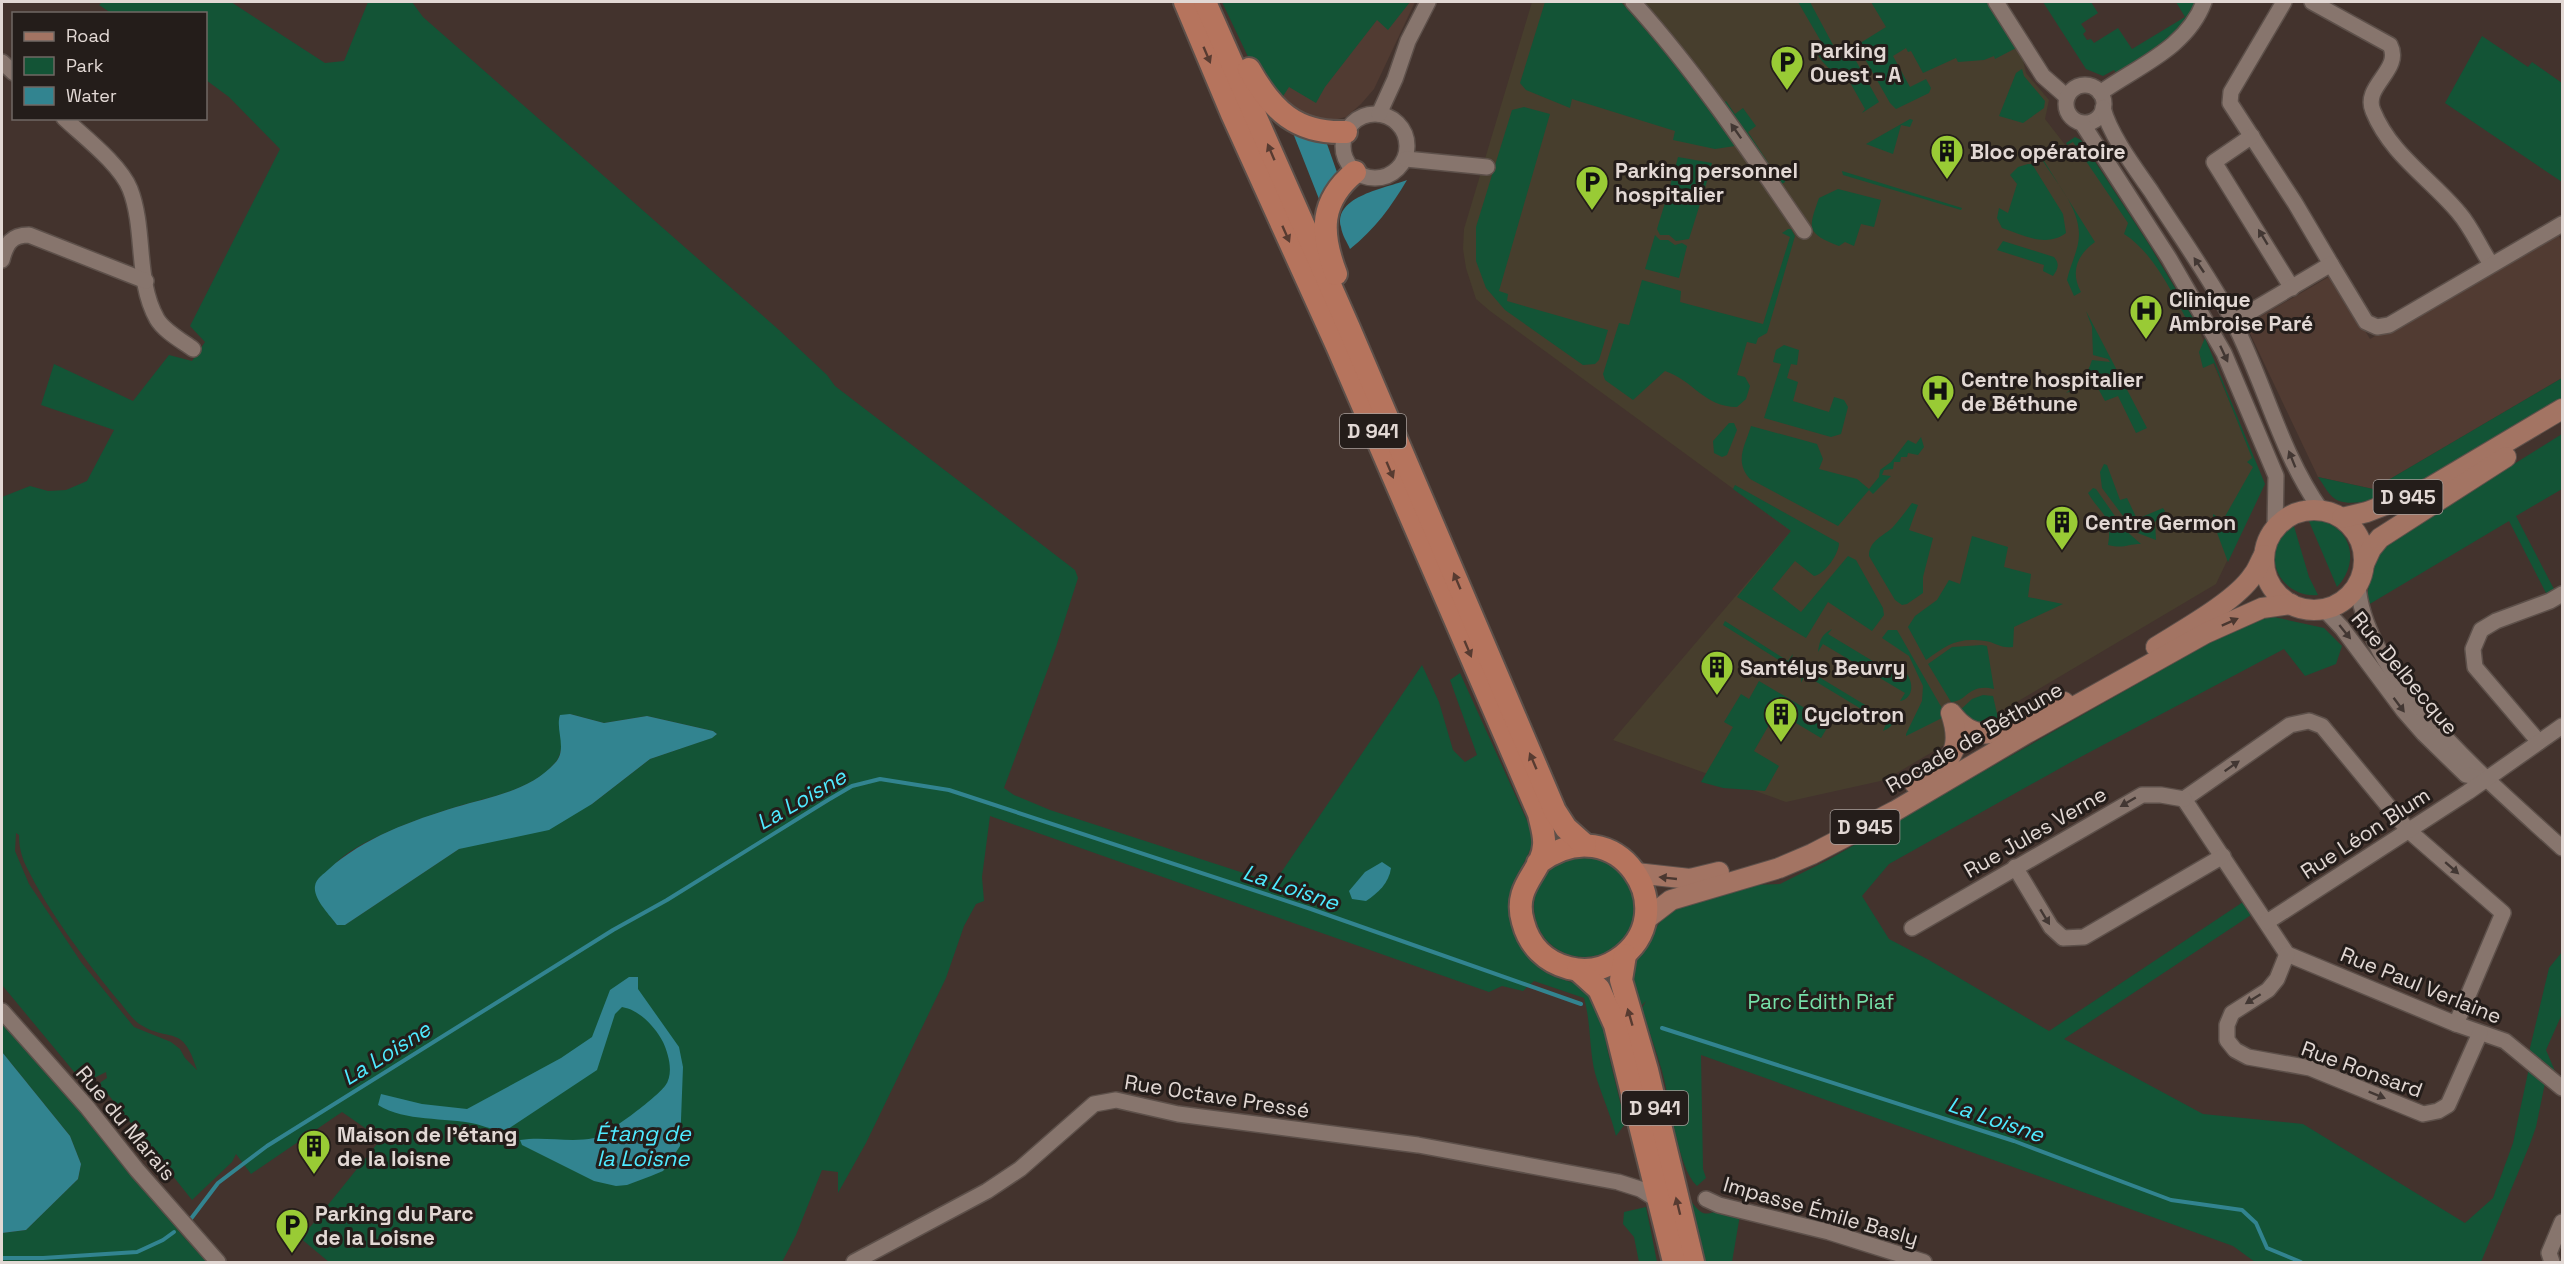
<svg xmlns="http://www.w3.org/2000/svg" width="2564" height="1264" viewBox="0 0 2564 1264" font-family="'Space Grotesk',sans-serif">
<rect width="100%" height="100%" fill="#43332d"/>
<g fill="#513b32">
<path d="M1230 2H1415L1374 89 1361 104 1346 117 1329 121 1311 119 1279 99Z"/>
<path d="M2557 232 2562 242V378L2373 489 2318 477 2246 325 2332 275 2370 339Z"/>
</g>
<path fill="#473e2d" d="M1532 2H1986L2022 56 2026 73 2049 100 2045 119 2066 146 2077 139 2197 325 2264 483 2216 584 1885 780 1786 802 1613 740 1791 531 1490 311 1476 299 1466 268 1463 249 1464 229Z"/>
<g fill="#135436" fill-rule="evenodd">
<path d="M102 2H231L325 63 344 61 368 2H412L423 17 779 330 827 375 835 386 1075 570 1078 578 1056 647 1004 788 1014 795 1050 810 1274 883 1422 665 1439 702 1453 750 1465 762 1477 755 1450 680 1460 673 1533 834C1533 861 1506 878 1510 906 1513 928 1527 962 1547 973 1563 982 1579 980 1591 996 1602 1011 1604 1031 1607 1048 1613 1074 1620 1099 1625 1124L1616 1136C1611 1115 1601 1094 1595 1073 1589 1048 1591 1023 1584 998L1534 981 1523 991 1502 986 1489 992 990 816 982 877 984 901 976 904 964 926 946 978 866 1143 838 1193V1172L822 1170 796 1235 782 1262H329L299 1237 311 1226 381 1139 342 1112 251 1174 236 1154 232 1162 192 1200 107 1093 97 1097 95 1095 101 1082 107 1078 106 1072 94 1078 90 1091 2 985V497L30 486 48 491 66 490 87 481 114 430 41 405 54 364 133 401 169 355 192 361 205 342 190 326 280 149 229 97 206 80V14L111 13 99 5ZM570 714 604 723 647 716 713 731 717 734 711 738 650 759 592 804 459 849 345 925H337L318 898 315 888C322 879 330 868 339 860 364 838 423 817 456 807 489 797 531 791 555 763 565 752 561 732 559 719ZM16 833 19 835C19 846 21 855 26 866 49 913 83 957 116 998 124 1006 131 1019 141 1025 170 1043 183 1023 197 1070L185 1058 180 1049 171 1042 134 1027 81 962 29 884 15 851Z"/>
<path d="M1222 2H1410L1388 30 1377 20 1325 87 1316 103 1289 87 1278 104 1251 63Z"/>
<path d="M1545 2H1621L1675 63 1735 146 1715 149 1673 140 1675 131 1572 99 1570 108 1526 90 1520 83Z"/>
<path d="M1798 2H1810L1840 58 1851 52 1879 102 1862 113 1865 109 1848 79 1843 81 1841 77 1838 79C1832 69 1823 65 1818 55L1826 50Z"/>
<path d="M1871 2H1988L2016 48 1995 59 1994 56 1984 60 1958 62 1956 58 1923 73 1911 51 1908 52 1906 48 1893 56 1910 87 1926 79 1931 88 1929 93 1896 109 1890 103 1857 45 1886 27Z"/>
<path d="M2043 2H2091L2098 13 2081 24 2086 31 2083 34 2087 40 2091 39 2094 43 2118 28 2132 49 2185 17 2176 2H2197L2186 25 2176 36 2117 74 2114 70 2103 76 2086 69Z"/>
<path d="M2482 36 2528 67 2532 62 2562 83V182L2445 103Z"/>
<path d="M2022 69 2024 76 2045 101 2044 108 2023 123 1999 116 2016 73Z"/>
<path d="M1726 101 1735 114 1743 108 1756 126 1748 132 1773 170 1778 167 1785 177V182L1780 185 1723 104Z"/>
<path d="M1524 107 1550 114 1499 291 1508 294 1507 301 1608 330 1599 360 1595 364 1583 365 1505 310 1486 288 1476 261V227L1512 110Z"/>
<path d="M1910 119 1913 120 1910 127 1901 125 1893 154 1866 144Z"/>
<path d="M2075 137 2081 140 2150 246 2199 328 2191 323 2189 324C2172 293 2154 253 2124 234L2128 223 2073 142 2067 145 2066 143Z"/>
<path d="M2050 145 2055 153 2044 161 2095 242C2077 255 2070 272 2081 292L2074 296 2067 280C2070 265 2079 250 2079 234 2079 207 2055 181 2041 158L2043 151Z"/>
<path d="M1678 157 1712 163 1702 199 1669 190Z"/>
<path d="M2028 164H2032L2063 214 2066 233C2046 248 2023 235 2002 228L1997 218 1999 208 2008 213 2017 184 2010 175 2018 167Z"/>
<path d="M1842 171 1962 208 1961 210 1843 175Z"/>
<path d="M1838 189 1881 200 1874 227 1861 224 1854 246 1845 242 1839 246C1806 233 1808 229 1819 198Z"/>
<path d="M1668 193 1700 204 1689 239 1676 241 1669 235H1660L1657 229Z"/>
<path d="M1788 229H1791L1795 236 1767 333 1758 338 1756 344 1747 342 1737 375 1745 377 1750 386 1746 399 1737 407C1704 407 1693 380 1665 371L1633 400 1605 380 1603 374 1619 323 1629 325 1642 280 1681 291 1680 302 1763 324 1790 237 1782 233Z"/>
<path d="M1655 235 1660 240H1668L1675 245 1682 243 1687 246 1679 278 1645 269Z"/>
<path d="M2003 241 2054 257C2060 264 2058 269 2053 276L2043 271 2044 265 1997 250Z"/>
<path d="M2086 311 2147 428 2136 433 2118 396 2105 401 2094 381 2066 393C2078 384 2088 375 2092 360L2110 362 2108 359 2093 355 2092 327Z"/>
<path d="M2205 338 2265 484 2228 562 2213 522V514L2223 520 2253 467 2247 462 2252 458 2214 363 2203 368 2199 352Z"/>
<path d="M1784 345 1799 350 1797 365 1791 364 1787 378 1798 382 1793 401 1829 412 1834 397 1844 400 1848 407 1841 434 1831 437 1764 418 1781 364 1773 362 1776 350Z"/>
<path d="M2562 378V404C2522 430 2384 516 2339 501 2329 497 2324 485 2318 477L2373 489Z"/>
<path d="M1729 423H1734L1737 430 1727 455 1722 457 1714 453 1713 441Z"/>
<path d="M1751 426 1817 444 1823 459 1819 469 1857 479 1869 489 1879 477 1880 470 1891 462 1908 440 1916 444 1921 437 1924 447 1918 455 1908 453 1907 457H1901L1900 462H1894L1893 469 1884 470 1882 475 1891 476 1873 494 1869 490 1838 526 1750 479C1734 461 1745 446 1751 426Z"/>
<path d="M2562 434V489L2516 516 2555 591 2547 595 2509 521 2368 605C2365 588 2375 566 2380 548Z"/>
<path d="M2104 464 2107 465 2120 500 2127 498 2137 519 2163 508 2165 511 2155 522 2156 540 2135 532 2102 488 2100 472Z"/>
<path d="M1735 485 1839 543C1839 554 1825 574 1814 576L1795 561 1772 589 1801 612 1848 556 1856 560 1883 608 1884 615 1872 631 1828 602 1806 638 1737 597 1791 531 1733 489Z"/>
<path d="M2093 488 2096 489 2124 529 2141 544C2126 544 2125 549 2108 545 2113 515 2101 515 2088 493Z"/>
<path d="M1912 503 1918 505 1909 530 1933 538 1923 577V593L1907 604 1902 605 1895 600 1869 556C1869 540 1884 536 1893 527 1900 519 1906 511 1912 503Z"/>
<path d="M2308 519C2347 519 2364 558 2337 587Z"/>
<path d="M2293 523 2309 577 2318 595C2291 598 2268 573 2276 546 2279 536 2286 530 2293 523Z"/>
<path d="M1972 536 2008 547 2004 567 2031 574 2028 597 2063 604 2014 627 2013 647C2001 649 1995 642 1985 641 1957 637 1947 645 1926 660L1908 627 1915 616 1937 600 1949 580 1960 584Z"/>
<path d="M2274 617 2324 628 2342 646 2336 664 2305 676 2284 649 2073 761 1889 864 1862 896 1889 939 1929 960 2049 1031 2243 902 2251 915 2064 1039 2203 1114 2303 1124 2465 1223 2493 1198 2513 1143 2529 1068 2530 1048 2549 968 2562 952V1014L2546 1050 2557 1076 2545 1083 2536 1127 2530 1144 2481 1262H2255L2233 1246 1701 1055 1703 1169 1706 1178 1697 1186C1677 1167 1670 1099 1662 1071 1656 1050 1648 1029 1642 1008L1646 1001 1641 1006C1638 996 1632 984 1632 974 1632 965 1662 916 1670 910L1752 885 1780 884 1828 860 2251 619Z"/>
<path d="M1725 621 1788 661 1793 654 1789 668 1781 673 1785 664 1723 625Z"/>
<path d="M1832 629 1828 634 1904 680 1907 674C1914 684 1913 699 1900 701L1905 693 1823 644 1818 652C1820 640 1821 635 1832 629Z"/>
<path d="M1888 630H1897L1943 710 1942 718 1906 736V734L1922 701 1923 686 1909 656 1882 638Z"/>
<path d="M1982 645 1987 646 1994 689C1968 683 1967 702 1951 702L1928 664 1952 647Z"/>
<path d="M1811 663 1809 671 1890 720 1894 713C1895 723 1892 727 1883 731L1886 724 1805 675 1801 683 1802 670Z"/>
<path d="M1759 681 1830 723 1821 738 1781 714 1777 720 1773 718 1754 751 1779 766 1765 791 1723 788 1701 782 1733 727 1724 722 1741 694 1749 699Z"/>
<path d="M1983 695 1993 696 2000 727 1983 728 1957 713 1972 699Z"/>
<circle cx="1584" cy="907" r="50"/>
<path d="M2 1019 100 1129 182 1235 207 1262H2V1233L26 1230 78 1179 81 1164 70 1136 2 1052Z"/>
<path d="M1691 1201C1706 1222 1707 1210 1726 1211 1730 1211 1736 1214 1740 1215L1732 1262H1703L1689 1202Z"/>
<path d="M1646 1207 1657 1262H1639L1634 1237 1623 1224 1624 1212Z"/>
</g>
<g fill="#328490">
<path d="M1293 133 1326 141 1339 178 1319 199Z"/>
<path d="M1407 180C1391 207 1375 229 1350 249 1347 242 1342 235 1341 227 1333 196 1387 188 1407 180Z"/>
<path d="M570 714 604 723 647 716 713 731 717 734 712 738 650 759 592 804 549 830 459 849 345 925H337C330 915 313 899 315 886 316 878 324 874 329 869 363 838 413 820 456 807 489 797 530 791 555 763 568 749 555 730 560 715Z"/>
<path d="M1382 862 1391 868C1389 883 1378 893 1366 901L1352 899 1349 891 1365 872Z"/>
<path d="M629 977H638V989L679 1047 683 1067 680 1146 667 1166 663 1171 651 1176 627 1185 616 1186 594 1181 522 1145 520 1140C544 1136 570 1143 594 1138 606 1136 657 1097 665 1086 674 1074 669 1055 663 1042 655 1027 640 1010 622 1007L615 1014 597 1070 508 1129C495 1132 488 1127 476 1124 444 1117 406 1122 378 1105L381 1094 422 1104 467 1109 561 1058 592 1037 610 990Z"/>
<path d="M2 1052 70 1136 81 1164 78 1179 26 1230 2 1233Z"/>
</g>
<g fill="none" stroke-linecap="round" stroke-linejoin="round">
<g stroke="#328490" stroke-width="4">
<path d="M1662 1028 2014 1141 2171 1200 2242 1210 2256 1223 2267 1248 2301 1262"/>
<path d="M190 1220 218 1183 267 1146 613 930 667 900 828 800 852 786 880 779 949 790 1308 908 1581 1004"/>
<path d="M2 1258H43L137 1252 163 1240 174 1232"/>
</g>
<defs>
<g id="minor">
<path d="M1633 2C1697 73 1750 152 1804 231"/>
<path d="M1996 2 2043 76 2067 97"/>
<path d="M2284 2 2231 92 2230 103 2295 203 2331 264"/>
<path d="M2312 2 2390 45C2403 70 2362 86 2373 111 2391 155 2430 178 2459 213 2472 228 2480 248 2491 264"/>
<path d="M2 62 14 73"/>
<circle cx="2085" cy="104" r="19"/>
<path d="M2100 93C2138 66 2187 48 2204 2"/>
<path d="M2103 108C2110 135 2135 168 2151 191 2179 235 2210 277 2234 323 2265 384 2281 454 2321 510"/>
<circle cx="1375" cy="146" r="32"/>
<path d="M1379 114 1395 79 1408 41 1428 2"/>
<path d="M64 118C83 136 120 164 130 189 146 230 135 280 157 319 164 331 182 341 193 349"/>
<path d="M2082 123 2169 258 2224 353 2276 476 2275 529"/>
<path d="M2252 136 2214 162 2292 288"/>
<path d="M1406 159 1487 167"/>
<path d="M2 260C6 244 11 235 29 235L146 281"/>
<path d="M2233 322 2331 264 2366 322 2377 327 2389 325 2562 224"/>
<path d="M2358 585C2364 679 2496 787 2562 848"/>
<path d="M2324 609 2342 628 2403 710 2424 734 2466 775 2485 779"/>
<path d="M2539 742 2475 667 2473 649 2481 630 2496 621 2550 601 2562 594"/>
<path d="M2184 799 2290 725 2309 721 2322 726 2408 830 2503 913 2456 1024"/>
<path d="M2184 799 2287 954 2456 1024 2505 1041 2562 1088"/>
<path d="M2015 867 2051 927 2063 938 2084 937 2223 856"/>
<path d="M2267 922 2468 792 2562 726"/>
<path d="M1912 928 2142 795H2161L2184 799"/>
<path d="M2287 954 2277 979 2268 990 2232 1013 2227 1025V1040L2235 1050 2248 1057 2310 1068 2423 1114 2438 1111 2448 1105 2480 1033"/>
<path d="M2 1011 87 1107 137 1170 218 1262"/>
<path d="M1706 1199 1719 1205 1829 1232 1924 1262"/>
<path d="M854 1262 987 1191 1020 1169 1094 1104 1116 1100 1178 1114 1418 1145 1618 1182 1640 1189 1659 1201"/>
<path d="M2552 1262 2549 1253 2562 1222"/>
</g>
<g id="major">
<circle cx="2314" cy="560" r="50"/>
<path d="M2342 518 2367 512 2429 488 2562 409"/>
<path d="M2364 564 2371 549 2380 538 2506 457"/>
<path d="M2156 647C2183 630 2236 601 2253 575 2258 569 2260 561 2264 555"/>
<path d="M1952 714C1982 753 2010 724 2041 708 2048 704 2057 704 2064 702"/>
<path d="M1915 784C1947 763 1965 755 1951 713"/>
<path d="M1636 873 1690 879 1719 872"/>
<path d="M1645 920 1671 900 1779 868 1812 854 1895 811 2027 733 2206 633 2262 608 2291 604"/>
</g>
<g id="highway">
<path d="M1185 2 1232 114 1337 346 1539 814C1541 824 1545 835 1544 845 1543 872 1512 885 1523 922 1529 945 1545 962 1569 968 1585 972 1602 970 1617 960 1688 913 1617 803 1538 863"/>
<path d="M1205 2 1349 328 1555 811 1566 828 1585 845"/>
<path d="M1249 69C1272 110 1296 134 1346 132"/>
<path d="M1336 274C1320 232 1320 201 1355 172"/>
<path d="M1625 955 1621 980 1647 1070 1693 1262"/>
<path d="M1578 970 1599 989 1615 1025 1674 1262"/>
</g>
</defs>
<use href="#minor" stroke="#5d504a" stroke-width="18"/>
<use href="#major" stroke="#5d504a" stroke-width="22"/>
<use href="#highway" stroke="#5d504a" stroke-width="26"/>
<use href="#minor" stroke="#87756d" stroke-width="15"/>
<use href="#major" stroke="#a37463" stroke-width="20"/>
<use href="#highway" stroke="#b6745d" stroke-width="22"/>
</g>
<defs><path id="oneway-solid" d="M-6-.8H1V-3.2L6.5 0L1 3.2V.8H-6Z" transform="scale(1.5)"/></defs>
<g fill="#573b31">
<use href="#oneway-solid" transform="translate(1207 55) rotate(67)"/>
<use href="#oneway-solid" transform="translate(1271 152) rotate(-113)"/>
<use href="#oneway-solid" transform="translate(1286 234) rotate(66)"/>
<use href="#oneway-solid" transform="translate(1390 470) rotate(67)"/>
<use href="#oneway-solid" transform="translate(1457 581) rotate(-113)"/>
<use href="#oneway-solid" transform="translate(1468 649) rotate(67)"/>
<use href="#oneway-solid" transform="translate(1533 761) rotate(-113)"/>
<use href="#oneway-solid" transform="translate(1630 1017) rotate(-106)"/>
<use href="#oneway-solid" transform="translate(1678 1206) rotate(-104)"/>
</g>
<g fill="#423733">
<use href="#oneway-solid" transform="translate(1736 131) rotate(-125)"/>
<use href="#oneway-solid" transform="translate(2263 237) rotate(-121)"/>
<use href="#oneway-solid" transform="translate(2199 265) rotate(-124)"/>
<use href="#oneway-solid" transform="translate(2224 354) rotate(65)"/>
<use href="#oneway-solid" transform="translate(2292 459) rotate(-112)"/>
<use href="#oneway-solid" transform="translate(2345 632) rotate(51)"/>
<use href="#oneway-solid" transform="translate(2399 705) rotate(53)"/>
<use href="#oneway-solid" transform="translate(2232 766) rotate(-35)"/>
<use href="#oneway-solid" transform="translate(2128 802) rotate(150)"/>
<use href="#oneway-solid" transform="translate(2452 868) rotate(41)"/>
<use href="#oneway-solid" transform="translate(2045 917) rotate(59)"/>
<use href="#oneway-solid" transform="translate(2253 999) rotate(148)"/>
<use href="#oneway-solid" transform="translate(2377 1095) rotate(22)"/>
</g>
<g fill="#4a3730">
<use href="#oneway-solid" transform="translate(2230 622) rotate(-24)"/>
<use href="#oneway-solid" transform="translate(1668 878) rotate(-174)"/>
</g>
<defs>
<symbol id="parking-pin" viewBox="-11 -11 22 30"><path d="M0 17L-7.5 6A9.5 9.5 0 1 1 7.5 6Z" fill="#99cb35" stroke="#241d1a"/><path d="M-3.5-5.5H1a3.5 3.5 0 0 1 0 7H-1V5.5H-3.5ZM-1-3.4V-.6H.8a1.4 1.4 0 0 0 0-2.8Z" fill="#111"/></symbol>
<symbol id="building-pin" viewBox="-11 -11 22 30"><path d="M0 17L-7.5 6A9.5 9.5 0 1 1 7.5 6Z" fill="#99cb35" stroke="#241d1a"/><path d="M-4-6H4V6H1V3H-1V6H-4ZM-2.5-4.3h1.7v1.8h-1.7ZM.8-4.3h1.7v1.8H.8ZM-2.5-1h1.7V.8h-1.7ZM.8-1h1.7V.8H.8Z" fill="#111"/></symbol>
<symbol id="hospital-pin" viewBox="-11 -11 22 30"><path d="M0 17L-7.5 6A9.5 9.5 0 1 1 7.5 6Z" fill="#99cb35" stroke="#241d1a"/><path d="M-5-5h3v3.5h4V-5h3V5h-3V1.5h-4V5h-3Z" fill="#111"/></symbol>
</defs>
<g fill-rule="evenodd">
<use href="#parking-pin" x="1768" y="43" width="38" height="52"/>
<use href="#building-pin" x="1928" y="132" width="38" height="52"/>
<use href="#parking-pin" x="1573" y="163" width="38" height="52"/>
<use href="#hospital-pin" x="2127" y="292" width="38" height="52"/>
<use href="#hospital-pin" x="1919" y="372" width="38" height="52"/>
<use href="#building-pin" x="2043" y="503" width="38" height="52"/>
<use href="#building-pin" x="1698" y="648" width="38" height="52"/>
<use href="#building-pin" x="1762" y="695" width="38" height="52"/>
<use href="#building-pin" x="295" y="1127" width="38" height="52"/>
<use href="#parking-pin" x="273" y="1206" width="38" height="52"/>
</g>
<g text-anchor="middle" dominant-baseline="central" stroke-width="6" stroke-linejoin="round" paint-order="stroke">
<g fill="#241d1a" stroke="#a9a09c" stroke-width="1.5">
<rect x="1340" y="414" width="66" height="34" rx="4.5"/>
<rect x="2373.5" y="480" width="69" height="34" rx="4.5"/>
<rect x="1830.5" y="810" width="69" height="34" rx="4.5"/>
<rect x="1622" y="1091" width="66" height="34" rx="4.5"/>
</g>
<g font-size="20" font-weight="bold" fill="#e2d8d4">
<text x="1373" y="431">D 941</text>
<text x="2408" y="497">D 945</text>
<text x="1865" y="827">D 945</text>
<text x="1655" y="1108">D 941</text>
</g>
<g font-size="21" font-weight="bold" fill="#e2d8d4" stroke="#241d1a" text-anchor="start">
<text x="1810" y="50">Parking<tspan x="1810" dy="24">Ouest - A</tspan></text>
<text x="1970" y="151">Bloc opératoire</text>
<text x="1615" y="170">Parking personnel<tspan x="1615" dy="24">hospitalier</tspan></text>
<text x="2169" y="299">Clinique<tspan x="2169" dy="24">Ambroise Paré</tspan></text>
<text x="1961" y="379">Centre hospitalier<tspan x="1961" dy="24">de Béthune</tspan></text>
<text x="2085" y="522">Centre Germon</text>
<text x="1740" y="667">Santélys Beuvry</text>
<text x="1804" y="714">Cyclotron</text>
<text x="337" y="1134">Maison de l’étang<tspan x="337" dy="24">de la loisne</tspan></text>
<text x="315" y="1213">Parking du Parc<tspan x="315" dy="24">de la Loisne</tspan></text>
</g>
<g font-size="21" fill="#e2d8d4" stroke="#241d1a">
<text transform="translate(2405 673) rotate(50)">Rue Delbecque</text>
<text transform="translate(1974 737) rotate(-30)">Rocade de Béthune</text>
<text transform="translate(2035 832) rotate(-30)">Rue Jules Verne</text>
<text transform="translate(2365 833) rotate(-33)">Rue Léon Blum</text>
<text transform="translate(2421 985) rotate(22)">Rue Paul Verlaine</text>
<text transform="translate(2362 1069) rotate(20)">Rue Ronsard</text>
<text transform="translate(1217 1096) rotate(9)">Rue Octave Pressé</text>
<text transform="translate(126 1123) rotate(50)">Rue du Marais</text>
<text transform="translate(1821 1211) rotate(16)">Impasse Émile Basly</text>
</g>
<g font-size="21" fill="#76e1a8" stroke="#241d1a">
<text x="1821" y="1001">Parc Édith Piaf</text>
</g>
<g font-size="22" font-style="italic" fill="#4feaff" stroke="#241d1a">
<text transform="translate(801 799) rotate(-30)">La Loisne</text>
<text transform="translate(1291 887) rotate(19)">La Loisne</text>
<text transform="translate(386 1053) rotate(-32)">La Loisne</text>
<text transform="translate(1996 1119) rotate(19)">La Loisne</text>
<text x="643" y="1133">Étang de<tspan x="643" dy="25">la Loisne</tspan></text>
</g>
</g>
<rect width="2564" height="1264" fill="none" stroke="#e2d8d4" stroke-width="6"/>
<rect x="12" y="12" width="195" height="108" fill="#241d1a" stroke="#706864" stroke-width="1.5"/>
<rect x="24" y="32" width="30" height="9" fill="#a37463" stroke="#706864" stroke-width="1.5"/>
<text x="66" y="42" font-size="18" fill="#e2d8d4">Road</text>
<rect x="24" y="57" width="30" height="18" fill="#135436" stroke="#706864" stroke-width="1.5"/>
<text x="66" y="72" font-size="18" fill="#e2d8d4">Park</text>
<rect x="24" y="87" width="30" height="18" fill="#328490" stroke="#706864" stroke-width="1.5"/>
<text x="66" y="102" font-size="18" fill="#e2d8d4">Water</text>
</svg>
